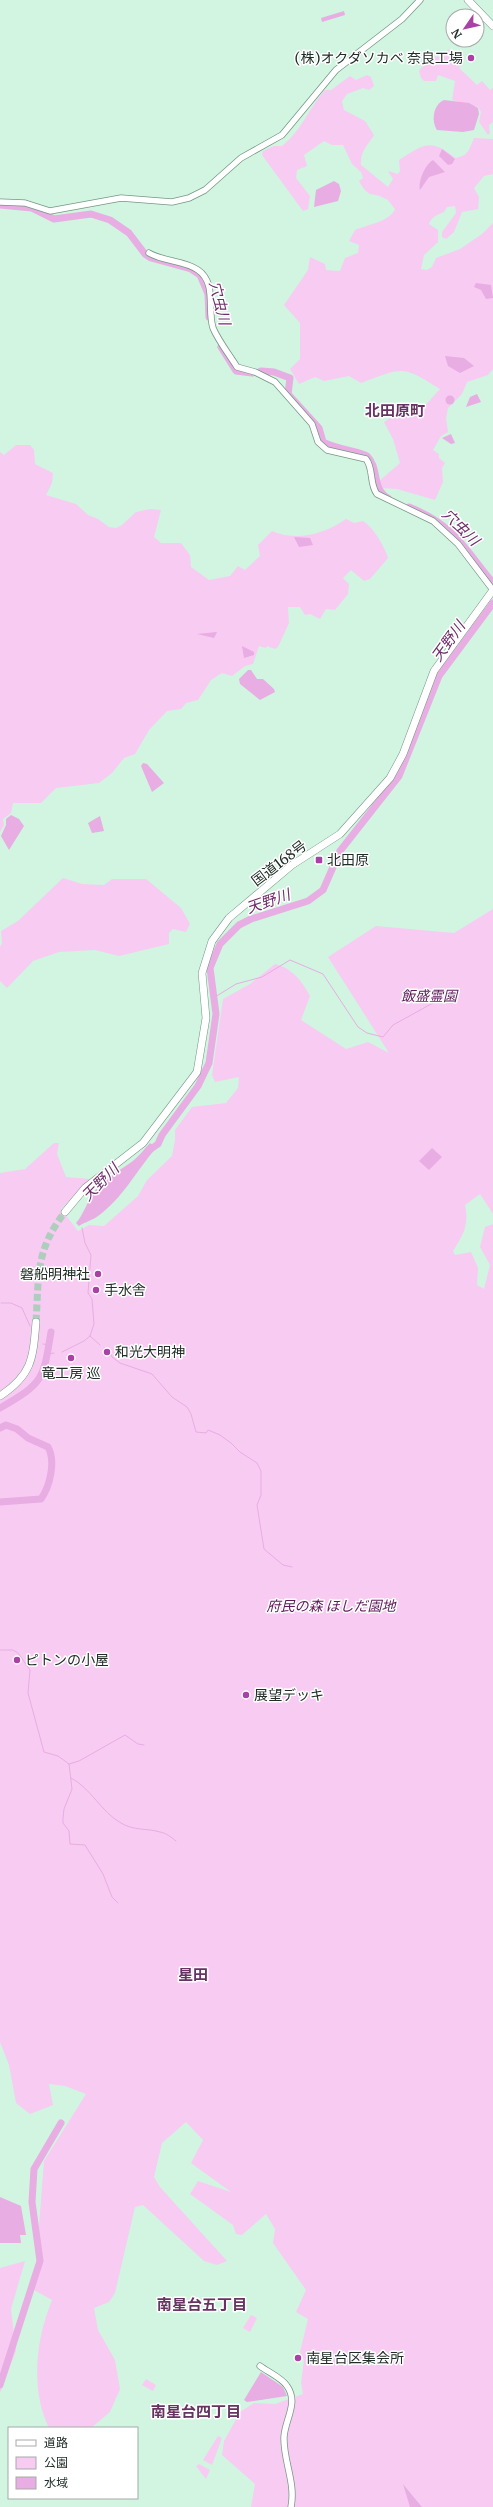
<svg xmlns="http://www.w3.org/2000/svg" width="493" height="2507" viewBox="0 0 493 2507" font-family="Merriweather,'Noto Sans JP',serif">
<rect width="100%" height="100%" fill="#d1f5e1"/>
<g fill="#f8cbf3">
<path d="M449 49 463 63 459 68 477 85 482 81 490 90 493 88V122L489 125 490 133 488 135 479 122 481 112 478 107 452 100 455 81 438 75 436 81H424L421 78 419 71C424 63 431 64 436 56L440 57Z"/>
<path d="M367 75 371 77 374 86 369 90 363 88 347 94 342 101 344 110 365 121 374 135C368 146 360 150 361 165L388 187 393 179 388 171 398 174 400 171 399 160C424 144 431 138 455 158 469 156 469 149 474 138L493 139V174L484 176 474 188 479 197 478 209 462 212 454 232 446 239 442 237V232L456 213 455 206 447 207 444 212C437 215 432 216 429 224L438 230V242L424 255 421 269 427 270 432 267 436 258 460 249 482 234 493 223V369L488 375 467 382 462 394 448 408 446 418 448 432 441 436 433 450 439 454V458L445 463 442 468 443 482 435 500 397 489 381 488 378 482 400 463 393 439 384 422 395 415 420 411 440 389C402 365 403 367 361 383L349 376 324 381 315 377 299 384 290 369 300 359V323L284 305 308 270 310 257 325 264 326 270 340 271 345 258 358 253 359 245 349 241 355 230C366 225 390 222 395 209 392 206 389 200 386 199 373 191 369 200 359 181L363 178 361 172 352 164 343 145H332L324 141 304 155 307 166 297 170 296 178 310 196 308 209 303 211 262 155 263 151 274 146H282C303 129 308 109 325 90H331L350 76 356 80Z"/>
<path d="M16 445H30L34 450 35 464 53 473 52 483 46 495 76 504 88 515 98 519 109 527 116 528 122 525 136 512 150 509 161 510 154 537 161 543H181L190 555 191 567 209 580 230 576 238 566 245 570 260 556 258 545 272 531C297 542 324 534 346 519L354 523 363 521C373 527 385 547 388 558L370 579 364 581 351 570 343 578 349 584 348 594 335 610 326 609 320 619 310 614 305 615 300 607H288L289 623 278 647 275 649 267 646 266 648 259 646 253 664 245 666 232 676 222 673 211 680 198 700 186 703 181 709 167 711 149 730 135 754 124 758 112 773 99 783 56 788 41 803H13L11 813 3 819 4 825 0 832V452L4 455Z"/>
<path d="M63 878 82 884 104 885 112 879H146L181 908 190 924 186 932 173 929 169 933V944L119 956 95 950 59 952 33 961 7 988 0 981V947L2 943 1 931 18 921Z"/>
<path d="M493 909V1214L480 1194 465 1205C469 1225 464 1234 453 1251L455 1255 471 1252 478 1268 477 1285 484 1289 490 1265 480 1247 485 1227 493 1224V2507H422L404 2485 410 2507H251L255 2484 222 2455 224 2441 240 2412 254 2403 275 2404 303 2394 301 2383 304 2360 300 2352 308 2319 296 2312 306 2290 273 2243 275 2229 266 2214 242 2235 236 2234 233 2225 190 2194 198 2181 231 2192 191 2163 203 2140 186 2122 162 2143 154 2177 160 2187 227 2261 217 2265 204 2261 143 2205 135 2207 115 2293 109 2302 94 2308 98 2330 115 2360 120 2389 110 2412 91 2428H49C30 2389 36 2339 52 2300L34 2290 44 2161 86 2094 65 2086 49 2084 53 2105 30 2114 16 2103 9 2065 0 2042V1173L25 1169 54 1143H59L57 1154 66 1177 91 1179 61 1209 78 1231 89 1225 104 1226 138 1196 147 1180 172 1156 175 1140V1130L192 1107 226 1103 238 1088 239 1077 215 1082 212 1075 223 999 250 984 275 964C292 968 302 981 310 996L301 1020 346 1049 368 1042 389 1053 328 957 376 926 454 933Z"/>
<path d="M25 2261 11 2309 16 2351 0 2393V2268Z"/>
<path d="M251 2315 257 2318 250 2332 243 2328Z"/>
<path d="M146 2379 156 2385 153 2391 142 2385Z"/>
<path d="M218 2436 222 2438 212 2465 203 2460Z"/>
<path d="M199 2464 210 2470 206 2479 196 2466Z"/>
</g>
<g fill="#e8ade2">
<path d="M344 11 345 15 322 22 321 18Z"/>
<path d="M444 100 469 103 478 108 479 114 474 130 463 132 437 130C431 121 433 105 444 100Z"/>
<path d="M442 149 455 159 452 164 448 165 439 156Z"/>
<path d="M433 160 445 172 429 177 420 190C418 181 425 165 433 160Z"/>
<path d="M334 181 339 184 341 191 338 201 314 207 316 190Z"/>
<path d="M476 283 491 285 493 298 486 299 481 290 474 287Z"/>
<path d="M445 356 464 358 474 366 460 373 448 366Z"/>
<path d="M477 394 481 402 466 407 470 397Z"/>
<circle cx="450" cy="400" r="4.5"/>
<path d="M451 434 455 443 451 444 442 438Z"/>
<path d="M294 537 310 538 313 545 299 547Z"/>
<path d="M217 632 214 638 197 634Z"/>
<path d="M242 646 254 652V655L244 658Z"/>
<path d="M248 670H251L257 679H263L274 689 275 692 260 700 240 684 239 679Z"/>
<path d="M143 763 147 764 164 783 152 792 141 766Z"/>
<path d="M11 815 19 819 24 826 9 850 1 836 6 825V819Z"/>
<path d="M100 816 104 831 92 833 88 823Z"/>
<path d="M150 1143 156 1148C137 1170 122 1199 98 1216 93 1220 85 1222 79 1226L76 1223C83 1215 86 1205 91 1197 99 1182 117 1172 130 1163 138 1158 144 1149 150 1143Z"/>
<path d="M432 1148 442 1157 429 1170 419 1161Z"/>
<path d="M0 2197 21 2206 26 2235H20L21 2243H0Z"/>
<path d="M261 2372 283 2387 287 2396 247 2402 244 2400Z"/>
<path d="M403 2484 422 2507H410Z"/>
</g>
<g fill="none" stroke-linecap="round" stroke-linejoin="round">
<g stroke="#e8ade2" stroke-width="1">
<path d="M215 997 236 984 262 977 290 960 323 974 358 1027 367 1033 383 1037 393 1025 433 1003"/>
<path d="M1 1303H11L22 1308 30 1326"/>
<path d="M90 1336 100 1345"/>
<path d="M43 1344 49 1345"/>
<path d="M104 1348 108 1349 112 1357 120 1363 152 1374 172 1397 187 1407 191 1414 196 1432 206 1433 208 1430 220 1435 231 1443 240 1452 257 1463 261 1471V1495L257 1505 264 1549 283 1565 292 1567"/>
<path d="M62 1352 84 1341 90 1336 94 1324 92 1299 88 1293 91 1255 85 1243 82 1228"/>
<path d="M48 1354 54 1353"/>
<path d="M0 1650H13L18 1653 30 1670 28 1693 44 1752 58 1756 69 1764 72 1789 64 1809 63 1818V1823L69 1831 70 1844 85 1845 103 1874 112 1897 118 1903"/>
<path d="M69 1764 79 1761 125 1735 138 1744 144 1745"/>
<path d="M71 1778C91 1788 101 1812 121 1823 134 1831 147 1828 160 1832 166 1833 171 1837 176 1841"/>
</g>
<g stroke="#e8ade2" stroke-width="7">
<path d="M0 205 32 208 54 219 91 214 110 220 129 233 145 254 151 258 191 269 200 275 208 294 209 317"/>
<path d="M221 347 236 371 252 373"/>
<path d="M261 371 274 372 290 378 288 394 319 428 323 442C335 449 363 452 367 456 380 469 371 488 388 498"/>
<path d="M409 507C454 525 464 548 493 583"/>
<path d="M148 1151 158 1144 162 1135 198 1086 209 1063 216 1014 210 968 220 944 239 925 251 919 308 901 323 890 340 851 399 776 439 676 493 603"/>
<path d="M0 1408C43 1383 43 1381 51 1332"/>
<path d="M0 1428 6 1425 17 1429 28 1438 48 1447C56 1461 50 1486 41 1499L0 1502"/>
<path d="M0 2385 40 2261 32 2202 34 2169 61 2123"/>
</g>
<path stroke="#aecdbc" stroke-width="7" stroke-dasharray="7 3.5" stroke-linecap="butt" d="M36 1322C39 1277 35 1250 65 1212"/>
<defs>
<g id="secondary">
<path d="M0 202 25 203 50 211 121 198 172 202 189 198 205 190 241 158 282 135 336 70 402 19 420 0"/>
<path d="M149 253C164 262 184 260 198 270 217 283 207 310 213 328 219 342 229 354 237 367L255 372 275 382 312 424 318 442 327 450 366 459C374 469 369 484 377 494L433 521 458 544 493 590"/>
<path d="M260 2366C268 2372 282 2378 287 2386 299 2403 285 2419 284 2437 283 2460 296 2483 291 2507"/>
</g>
<g id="highway">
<path d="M468 0 493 26"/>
<path d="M65 1212 85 1188 143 1143 197 1072 206 1018 202 973 212 941 229 918 292 865 340 834 390 778 403 754 434 671 493 590"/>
<path d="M0 1396C32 1375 33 1359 36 1322"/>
</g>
</defs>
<use href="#secondary" stroke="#759784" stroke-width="7"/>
<use href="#highway" stroke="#759784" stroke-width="8"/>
<use href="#secondary" stroke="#fff" stroke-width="5.5"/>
<use href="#highway" stroke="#fff" stroke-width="7"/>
</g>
<g fill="#aa41a4" stroke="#fff" stroke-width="1.5">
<circle cx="471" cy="58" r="4"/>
<rect x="315" y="856" width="8" height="8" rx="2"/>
<circle cx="98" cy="1274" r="4"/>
<circle cx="96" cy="1290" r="4"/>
<circle cx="107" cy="1352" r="4"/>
<circle cx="71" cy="1358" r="4"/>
<circle cx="17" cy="1660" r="4"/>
<circle cx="246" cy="1695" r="4"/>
<circle cx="298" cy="2358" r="4"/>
</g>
<g text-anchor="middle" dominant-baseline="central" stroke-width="3" stroke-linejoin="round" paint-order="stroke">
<g font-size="14" fill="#212e27" stroke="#fff" text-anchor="start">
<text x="463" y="58" text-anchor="end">(株)オクダソカベ 奈良工場</text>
<text x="327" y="860">北田原</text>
<text x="90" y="1274" text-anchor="end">磐船明神社</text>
<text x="104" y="1290">手水舎</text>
<text x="115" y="1352">和光大明神</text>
<text x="71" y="1373" text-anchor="middle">竜工房 巡</text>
<text x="25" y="1660">ピトンの小屋</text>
<text x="254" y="1695">展望デッキ</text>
<text x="306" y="2358">南星台区集会所</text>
</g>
<g font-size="14" fill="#212e27" stroke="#fff">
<text transform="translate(279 863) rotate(-37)">国道168号</text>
</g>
<g font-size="14" font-style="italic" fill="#5d1959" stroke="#fff">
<text x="429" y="996">飯盛霊園</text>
<text x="331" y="1606">府民の森 ほしだ園地</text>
</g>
<g font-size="15" font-style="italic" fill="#712d6d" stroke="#fff">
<text transform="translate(220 303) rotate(76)">穴虫川</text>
<text transform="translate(461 527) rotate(44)">穴虫川</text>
<text transform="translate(448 641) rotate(-54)">天野川</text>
<text transform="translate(268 901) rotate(-19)">天野川</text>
<text transform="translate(100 1182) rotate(-45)">天野川</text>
</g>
<g font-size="15" font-weight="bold" fill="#673363" stroke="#fff">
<text x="395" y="410">北田原町</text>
<text x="193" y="1974">星田</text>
<text x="202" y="2304">南星台五丁目</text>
<text x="196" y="2411">南星台四丁目</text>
</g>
</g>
<rect x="8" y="2427" width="130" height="72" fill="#ffffff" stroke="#a6aba9"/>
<rect x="16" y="2440" width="20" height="6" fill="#ffffff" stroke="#a6aba9"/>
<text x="44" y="2447" font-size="12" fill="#212e27">道路</text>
<rect x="16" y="2457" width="20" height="12" fill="#f8cbf3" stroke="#a6aba9"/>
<text x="44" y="2467" font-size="12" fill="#212e27">公園</text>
<rect x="16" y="2477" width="20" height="12" fill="#e8ade2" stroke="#a6aba9"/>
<text x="44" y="2487" font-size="12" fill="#212e27">水域</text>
<g transform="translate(465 28) rotate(236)"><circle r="19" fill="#ffffff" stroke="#a6aba9"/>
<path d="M0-3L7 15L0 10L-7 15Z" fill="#aa41a4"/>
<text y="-6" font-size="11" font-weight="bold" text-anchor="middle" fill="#212e27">N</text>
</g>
</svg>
